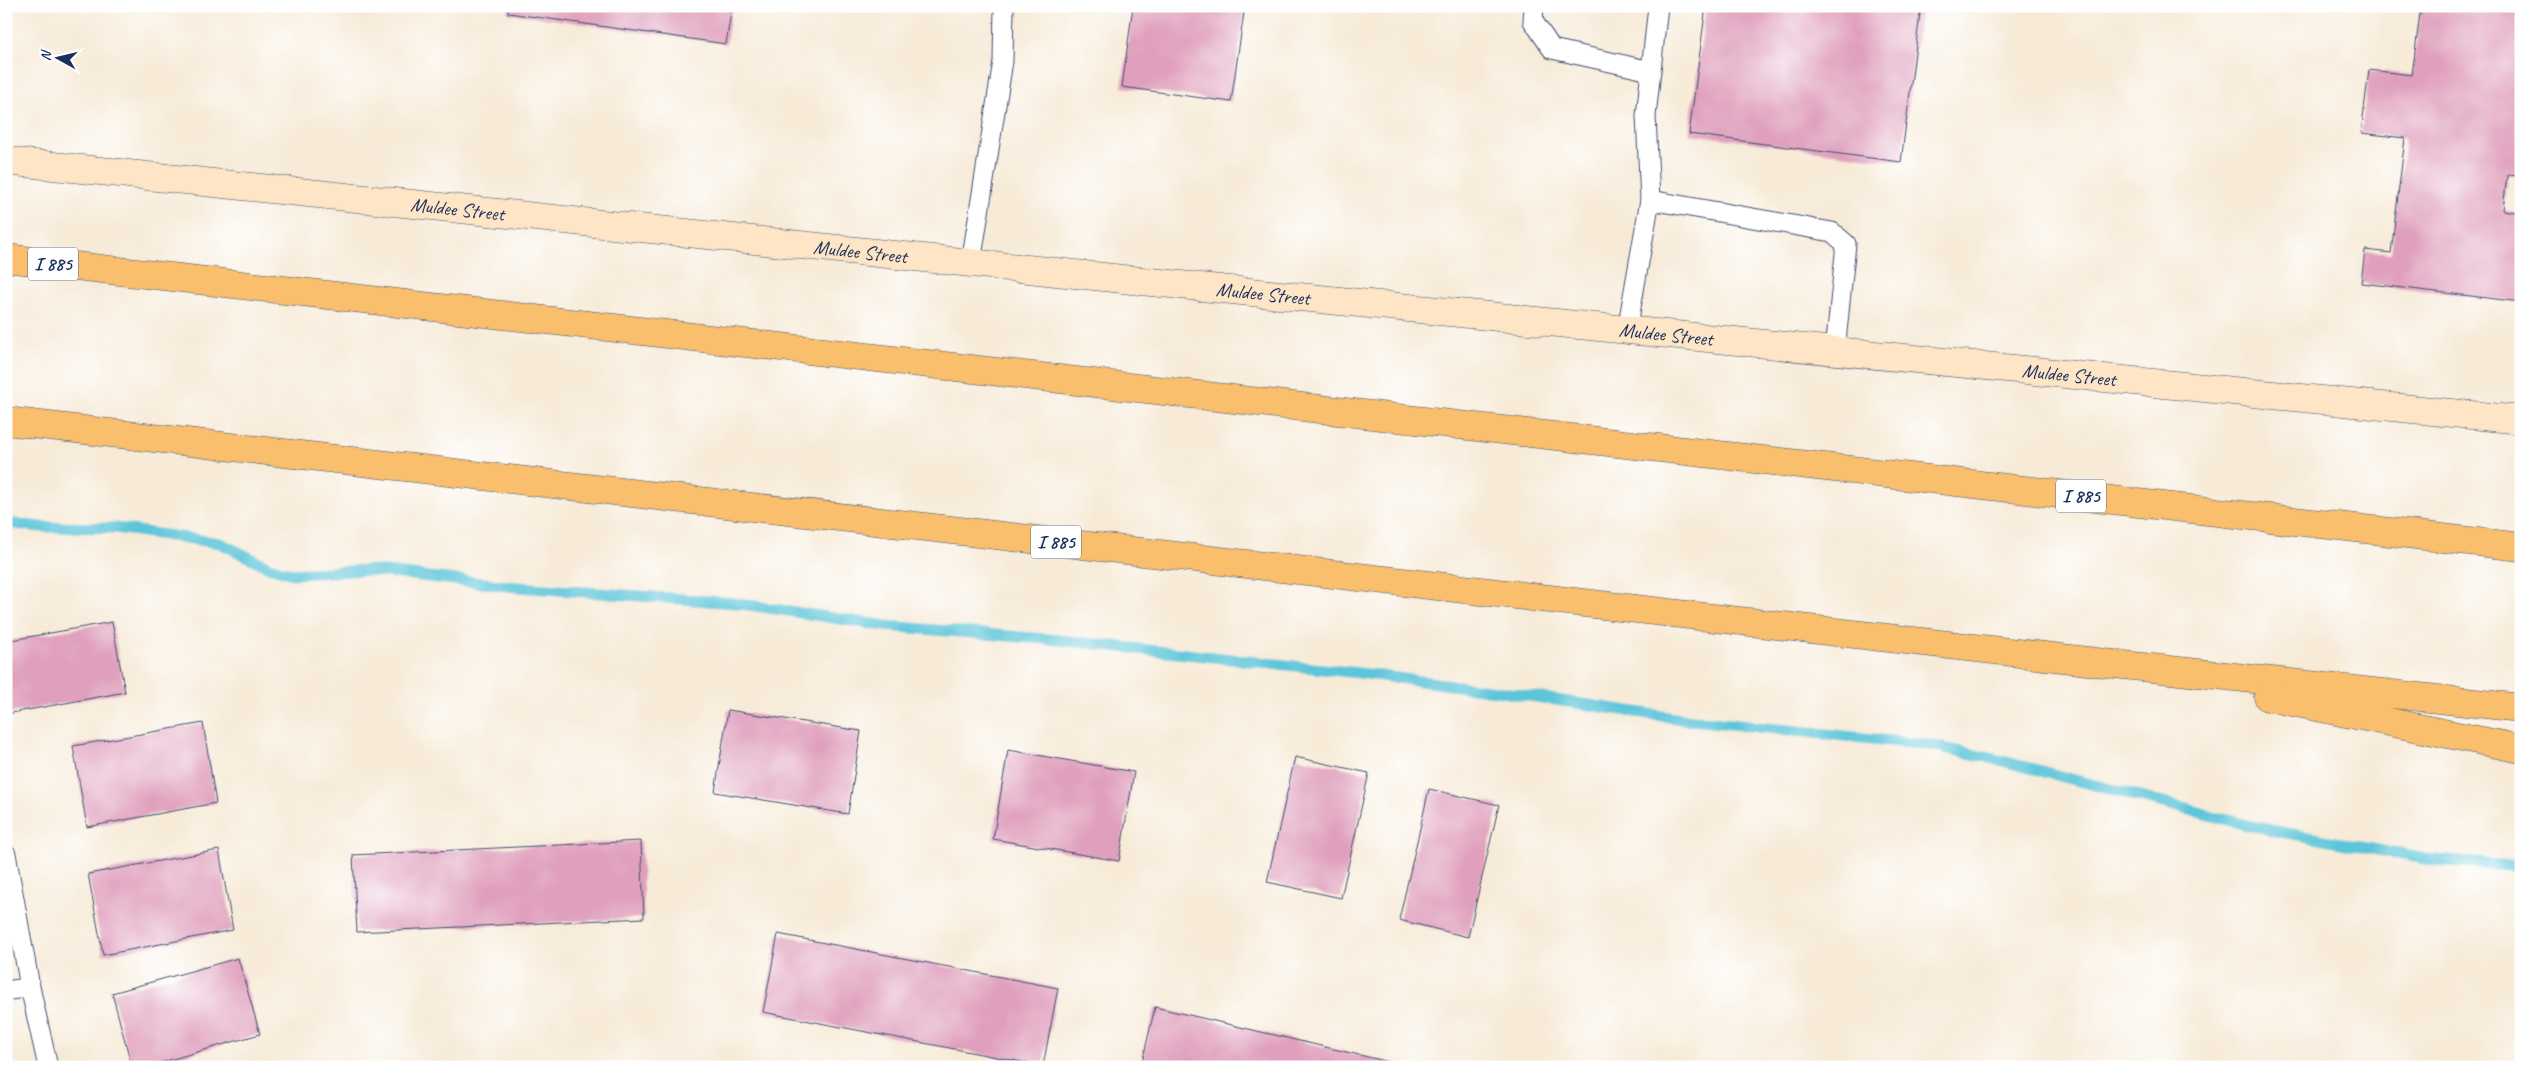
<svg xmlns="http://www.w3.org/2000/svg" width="2527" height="1073" viewBox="0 0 2527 1073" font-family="Caveat,sans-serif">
<rect width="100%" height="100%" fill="#fff"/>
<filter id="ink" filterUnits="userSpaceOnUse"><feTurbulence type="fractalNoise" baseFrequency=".02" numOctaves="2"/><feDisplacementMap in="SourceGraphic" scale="10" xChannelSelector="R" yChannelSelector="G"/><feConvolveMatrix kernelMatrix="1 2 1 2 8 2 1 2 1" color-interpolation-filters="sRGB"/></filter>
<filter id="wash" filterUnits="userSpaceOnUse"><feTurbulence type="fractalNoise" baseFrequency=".0096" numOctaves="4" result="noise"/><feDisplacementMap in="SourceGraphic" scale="20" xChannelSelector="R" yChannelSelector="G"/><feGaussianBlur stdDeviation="1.12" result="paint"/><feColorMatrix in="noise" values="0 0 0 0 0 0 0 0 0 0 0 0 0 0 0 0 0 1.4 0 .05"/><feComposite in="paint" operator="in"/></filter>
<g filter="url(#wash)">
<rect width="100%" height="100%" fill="#f7ebd8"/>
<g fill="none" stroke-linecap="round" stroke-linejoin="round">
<path stroke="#5dc5d9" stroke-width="11" d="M6 523 41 527 116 528 220 543 269 567 292 574 368 570 517 587 735 603 886 626 1058 640 1359 673 1496 691 1682 719 1930 745 1999 760 2255 827 2425 859 2521 867"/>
</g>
<g id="blocks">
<g fill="#e0a0bd">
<path d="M509 6H732L726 44 508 13Z"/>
<path d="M1133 6H1245L1231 102 1122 87Z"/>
<path d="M1706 6H1921L1901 162 1689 134Z"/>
<path d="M2421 6H2521V176L2507 175 2503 210 2521 213V302L2361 283 2365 250 2391 253 2405 138 2361 133 2369 70 2412 75Z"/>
<path d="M112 622 125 692 6 714V641Z"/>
<path d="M728 710 861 731 848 814 715 792Z"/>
<path d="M203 723 216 803 87 827 73 746Z"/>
<path d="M1008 750 1134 772 1119 861 993 839Z"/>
<path d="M1295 757 1369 773 1341 898 1267 882Z"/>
<path d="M1429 789 1499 805 1468 937 1399 920Z"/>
<path d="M641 841 644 918 357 932 353 855Z"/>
<path d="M219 850 233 930 103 955 88 874Z"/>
<path d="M778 934 1058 988 1043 1066 763 1012Z"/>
<path d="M238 958 260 1034 145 1067H132L112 993Z"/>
<path d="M1155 1007 1406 1066V1067H1141Z"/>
</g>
</g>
</g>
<g filter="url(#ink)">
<use href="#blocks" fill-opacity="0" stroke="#3c4b70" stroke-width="1"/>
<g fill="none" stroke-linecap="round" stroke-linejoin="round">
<defs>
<g id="lane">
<path d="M1534 6 1533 21 1552 49 1651 71"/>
<path d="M1650 200 1832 232 1846 244 1835 351"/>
<path d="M971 263 1003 61 1004 6"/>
<path d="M1627 330 1650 200 1646 116 1658 6"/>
<path d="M6 854 30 987 6 991"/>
<path d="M30 987 48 1067"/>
</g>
<g id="secondary">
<path id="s1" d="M6 161 1151 282 2521 420"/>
</g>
<g id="highway">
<path d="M6 258 2521 547"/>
<path d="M6 421 2105 663 2521 708"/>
<path d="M2268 697 2521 749"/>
</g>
</defs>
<use href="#lane" stroke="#3c4b70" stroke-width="21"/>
<use href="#secondary" stroke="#3c4b70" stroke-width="29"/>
<use href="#highway" stroke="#3c4b70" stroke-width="29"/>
<use href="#lane" stroke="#fff" stroke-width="19"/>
<use href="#secondary" stroke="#fde5c5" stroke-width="28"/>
<use href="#highway" stroke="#f9bf6d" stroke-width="28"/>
</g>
</g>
<g text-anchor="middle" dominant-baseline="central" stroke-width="4" stroke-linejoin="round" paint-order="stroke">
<g fill="#fff" stroke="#5f6d8e" stroke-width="1">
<rect x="28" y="247.5" width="50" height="33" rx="4"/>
<rect x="2056" y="479.5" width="50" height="33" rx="4"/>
<rect x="1031" y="525.5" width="50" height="33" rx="4"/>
</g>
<g font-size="19" font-weight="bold" fill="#1b2f5e">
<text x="53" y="264">I 885</text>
<text x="2081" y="496">I 885</text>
<text x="1056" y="542">I 885</text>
</g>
<g font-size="20" fill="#1b2f5e" stroke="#fff">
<text stroke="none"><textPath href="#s1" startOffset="454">Muldee Street</textPath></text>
<text stroke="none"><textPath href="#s1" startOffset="859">Muldee Street</textPath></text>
<text stroke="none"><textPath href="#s1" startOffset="1264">Muldee Street</textPath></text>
<text stroke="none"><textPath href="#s1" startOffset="1669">Muldee Street</textPath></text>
<text stroke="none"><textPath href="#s1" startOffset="2074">Muldee Street</textPath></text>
</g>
</g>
<rect width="2527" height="1073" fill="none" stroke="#fff" stroke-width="25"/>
<g transform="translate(58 58) rotate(278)" stroke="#ffffff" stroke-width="4" paint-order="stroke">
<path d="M0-4L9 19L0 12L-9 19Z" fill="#1b2f5e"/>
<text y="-8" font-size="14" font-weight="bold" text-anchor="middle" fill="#1b2f5e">N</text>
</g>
</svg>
